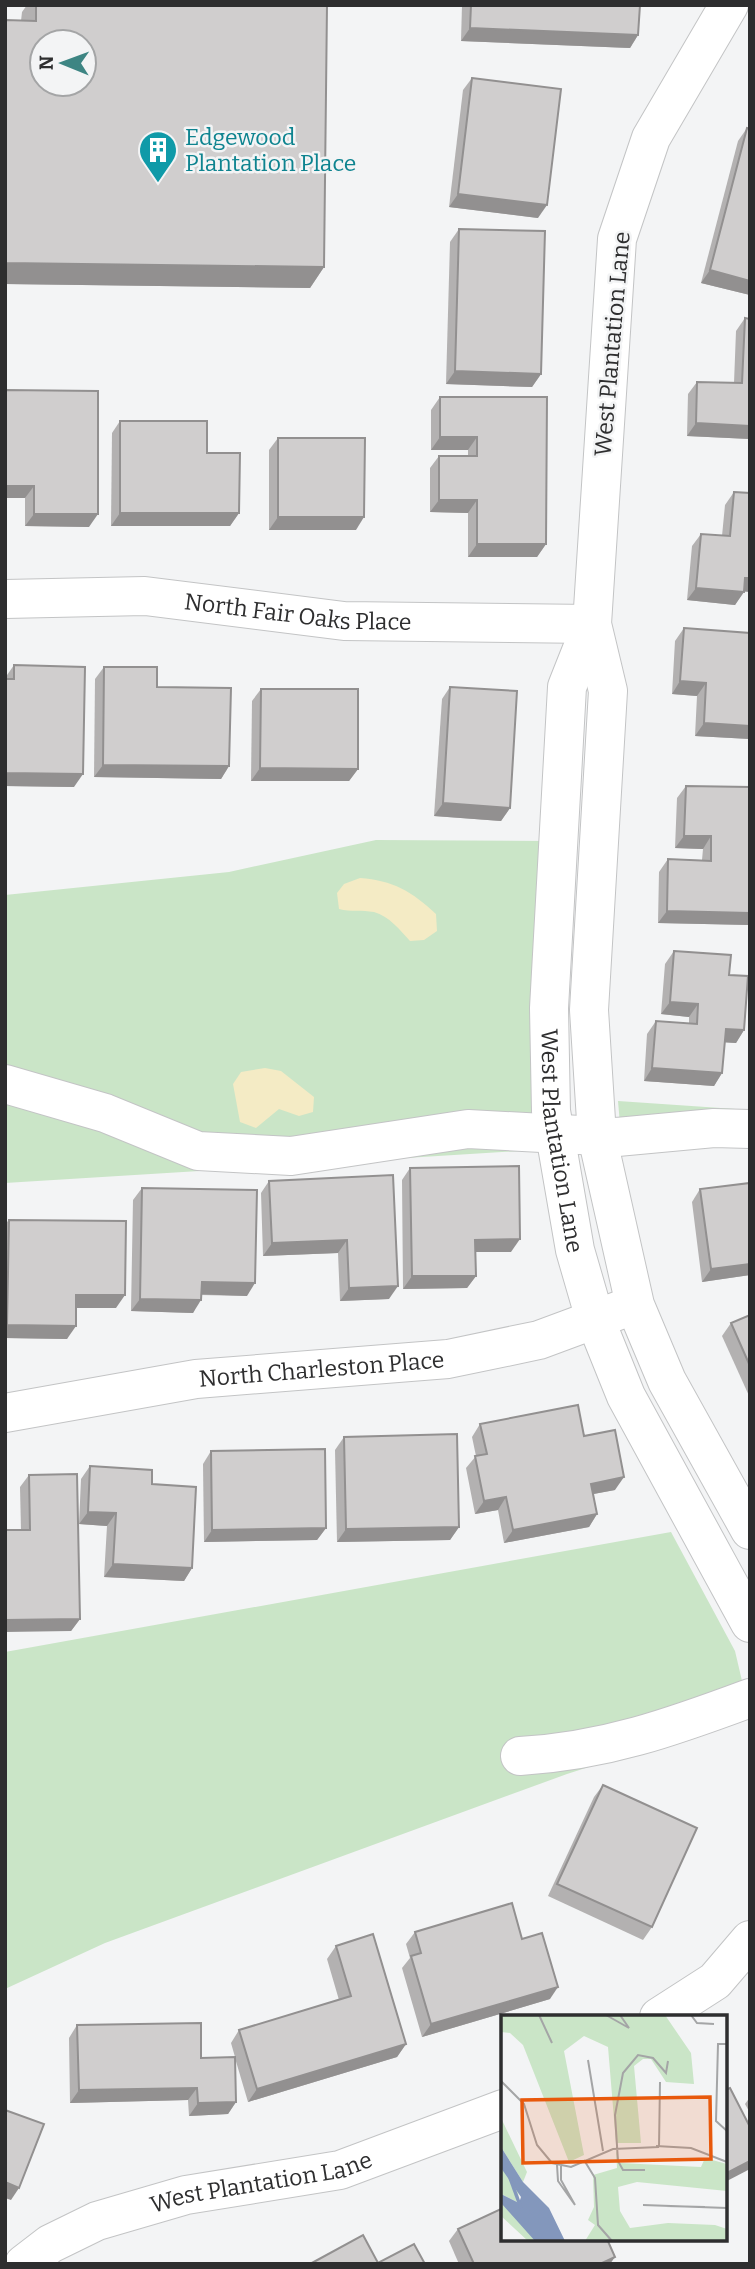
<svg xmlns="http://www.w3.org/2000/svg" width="755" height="2269" viewBox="0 0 755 2269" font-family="Bitter,serif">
<rect width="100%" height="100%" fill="#f3f4f5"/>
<g fill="#cae5c7">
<path d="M376 840 547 841 536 1150 5 1183V895L229 872Z"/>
<path d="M618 1101 750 1110V1139L622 1148Z"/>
<path d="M671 1532 735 1651 750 1715 567 1774 105 1943 5 1989V1652Z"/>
</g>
<g fill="#f4ebc5">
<path d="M360 878C392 880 413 892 436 914L437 931 424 940 410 941C400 930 389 916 374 912 362 910 351 912 339 909L337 893 344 884Z"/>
<path d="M265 1068 281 1071 314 1097 313 1112 299 1116 279 1109 256 1128 240 1122 233 1084 241 1072Z"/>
</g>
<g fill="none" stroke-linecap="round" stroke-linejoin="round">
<defs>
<g id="minor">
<path d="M729 5 651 138 617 239 592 624 608 691 589 1010 597 1136 635 1305 667 1381 750 1530"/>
<path id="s1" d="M5 599 145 596 344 621 592 624"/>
<path id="s2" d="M592 624 567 687 549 1008 551 1111 575 1250 595 1319 626 1396 750 1623"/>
<path d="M5 1084 105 1113 198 1151 291 1156 468 1129 617 1137 714 1128 750 1129"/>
<path id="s3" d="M5 1413 196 1379 448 1359 539 1340 620 1310"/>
<path d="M520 1756C605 1751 672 1727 750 1698"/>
<path d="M659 2017 715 1981 750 1940"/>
<path id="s4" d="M24 2264 50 2244 97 2221 186 2195 340 2170 503 2109"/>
</g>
</defs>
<use href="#minor" stroke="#c3c4c5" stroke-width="40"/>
<use href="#minor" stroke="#fff" stroke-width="38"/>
</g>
<g fill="#b3b1b1">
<path d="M27 5H327L324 267 310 288 5 284V21H21L22 12Z"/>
<path d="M462 5H640L638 35 630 48 461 41Z"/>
<path d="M472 78 538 218 449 207 463 90Z"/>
<path d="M747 128 750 129V295L701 283 738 141Z"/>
<path d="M459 229 541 374 532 387 446 384 450 242Z"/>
<path d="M745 318 750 319V439L687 436 688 394 697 382 734 383 736 331Z"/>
<path d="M5 390 89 527 25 526V498H5Z"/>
<path d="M440 397H547L546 544 537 557H468V513L430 512V468L439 456H468V450H431V410Z"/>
<path d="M120 421 207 453 239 513 230 526H111L112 433Z"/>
<path d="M278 438 356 530H269V450Z"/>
<path d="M734 492 744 591 735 605 687 600 692 546 701 534 722 536 725 505Z"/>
<path d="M684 628 750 739 695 736 697 696 672 694 675 641Z"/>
<path d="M14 665 74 787 5 786V678Z"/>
<path d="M104 667 157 687 229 766 221 779 94 777 95 679Z"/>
<path d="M450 687 510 808 501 821 434 816 442 699Z"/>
<path d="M261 689 358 769 349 781H251L252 701Z"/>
<path d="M686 786 750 787V925L658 923 659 872 668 859 702 860 703 849 675 848 677 798Z"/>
<path d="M674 951 729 975 744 1030 736 1043 725 1042 722 1073 714 1086 644 1081 647 1034 656 1021 689 1024V1017L661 1014 665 964Z"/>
<path d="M410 1168 511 1252H475L476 1276 467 1288 403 1289 402 1180Z"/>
<path d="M393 1175 389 1299 340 1301 338 1253 263 1256 261 1193 269 1181Z"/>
<path d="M750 1183V1275L702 1282 692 1202 700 1189Z"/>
<path d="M142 1188 247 1296 201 1295 193 1313 131 1311 133 1200Z"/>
<path d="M9 1220 116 1308H76L67 1339 5 1338V1224Z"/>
<path d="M750 1315V1398L722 1336 731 1323Z"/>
<path d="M480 1424 584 1436 615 1490 593 1494 597 1514 589 1527 504 1543 498 1510 475 1514 466 1468 476 1456 472 1437Z"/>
<path d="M344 1437 459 1527 450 1540 337 1542 335 1450Z"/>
<path d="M211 1451 326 1528 317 1540 204 1542 203 1464Z"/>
<path d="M90 1466 152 1484 192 1568 184 1581 104 1577 107 1526 79 1524 81 1479Z"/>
<path d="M29 1475 80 1619 71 1631 21 1530 20 1487Z"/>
<path d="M603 1785 652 1927 643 1940 548 1896 594 1797Z"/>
<path d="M415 1932 522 1939 550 1999 422 2037 402 1968 410 1958 406 1944Z"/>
<path d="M336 1946 406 2044 397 2057 248 2102 235 2058 236 2102 228 2114 189 2116 188 2100 70 2103 69 2038 77 2025 201 2058 235 2057 231 2043 239 2030 339 2000 327 1959Z"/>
<path d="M750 2097V2113L745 2104Z"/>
<path d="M458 2229 610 2264H459L449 2241Z"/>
</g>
<g fill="#929090">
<path d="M470 28 638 35 630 48 461 41Z"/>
<path d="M458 194 547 205 538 218 449 207Z"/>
<path d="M5 263 324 267 310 288 5 284Z"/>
<path d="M710 270 750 281V295L701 283Z"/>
<path d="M455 371 541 374 532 387 446 384Z"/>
<path d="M696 423 750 426V439L687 436Z"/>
<path d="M440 437H477L468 450H431Z"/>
<path d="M5 486H34L25 498H5Z"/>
<path d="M439 500H477L468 513 430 512Z"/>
<path d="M120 513H239L230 526H111Z"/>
<path d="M34 514H98L89 527 25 526Z"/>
<path d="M278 517H364L356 530H269Z"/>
<path d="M477 544H546L537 557H468Z"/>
<path d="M745 578H750V592L736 591Z"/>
<path d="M696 588 744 592 735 605 687 600Z"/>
<path d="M680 681 706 683 697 696 672 694Z"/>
<path d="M704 723 750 726V739L695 736Z"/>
<path d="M103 765 229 766 221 779 94 777Z"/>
<path d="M260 768 358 769 349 781H251Z"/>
<path d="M5 773 83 774 74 787 5 786Z"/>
<path d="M443 803 510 808 501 821 434 816Z"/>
<path d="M684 836H711L703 849 675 848Z"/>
<path d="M667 911 750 913V925L658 923Z"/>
<path d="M670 1002 698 1004 689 1017 661 1014Z"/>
<path d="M726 1029 744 1030 736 1043 717 1042Z"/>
<path d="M652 1068 722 1073 714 1086 644 1081Z"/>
<path d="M520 1239 511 1252H466L475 1240Z"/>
<path d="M347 1240 338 1253 263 1256 272 1243Z"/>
<path d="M750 1264V1275L702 1282 711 1269Z"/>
<path d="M412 1276H476L467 1288 403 1289Z"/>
<path d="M202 1282 255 1283 247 1296 193 1294Z"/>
<path d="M398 1286 389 1299 340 1301 349 1288Z"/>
<path d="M76 1295H125L116 1308H67Z"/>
<path d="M140 1299 201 1300 193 1313 131 1311Z"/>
<path d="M7 1325 76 1326 67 1339 5 1338V1327Z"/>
<path d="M624 1477 615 1490 583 1496 591 1484Z"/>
<path d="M506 1497 498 1510 475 1514 484 1501Z"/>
<path d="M88 1512 116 1513 107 1526 79 1524Z"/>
<path d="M597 1514 589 1527 504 1543 513 1530Z"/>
<path d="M459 1527 450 1540 337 1542 346 1529Z"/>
<path d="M326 1528 317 1540 204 1542 212 1530Z"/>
<path d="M113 1564 192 1568 184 1581 104 1577Z"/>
<path d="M80 1619 71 1631 5 1632V1620Z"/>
<path d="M558 1987 550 1999 422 2037 431 2024Z"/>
<path d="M406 2044 397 2057 248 2102 257 2089Z"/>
<path d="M197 2088 188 2100 70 2103 79 2090Z"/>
<path d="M236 2102 228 2114 189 2116 198 2103Z"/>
<path d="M750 2161V2169L725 2182V2174Z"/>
<path d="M5 2182 19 2188 11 2200 5 2198Z"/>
<path d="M615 2257 610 2264H600Z"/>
</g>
<g fill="#d0cece" stroke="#929090" stroke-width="2" fill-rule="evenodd">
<path d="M36 5H327L324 267 5 263 6 20 36 21ZM42 42H84V84H42Z"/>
<path d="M471 5H640L638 35 470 28Z"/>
<path d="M472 78 561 89 547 205 458 194Z"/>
<path d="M747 128 750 129V281L710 270Z"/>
<path d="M459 229 545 231 541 374 455 371Z"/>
<path d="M745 318 750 319V426L696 423 697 382 742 383Z"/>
<path d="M5 390 98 391V514H34V486H5Z"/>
<path d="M440 397H547L546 544H477V500H439V456H477V437H440Z"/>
<path d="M120 421H207V453H240L239 513H120Z"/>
<path d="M278 438H365L364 517H278Z"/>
<path d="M734 492 750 493V578H745L744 592 696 588 701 534 730 536Z"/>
<path d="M684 628 750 633V726L704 723 706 683 680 681Z"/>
<path d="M14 665 85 667 83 774 5 773V679H14Z"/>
<path d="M104 667H157V687L231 688 229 766 103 765Z"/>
<path d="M450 687 517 691 510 808 443 803Z"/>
<path d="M261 689H358V769L260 768Z"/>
<path d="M686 786 750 787V913L667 911 668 859 711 861V836H684Z"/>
<path d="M674 951 731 955 729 975 748 976 744 1030 726 1029 722 1073 652 1068 656 1021 697 1024 698 1004 670 1002Z"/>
<path d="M519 1166 520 1239 475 1240 476 1276H412L410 1168Z"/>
<path d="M393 1175 398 1286 349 1288 347 1240 272 1243 269 1181Z"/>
<path d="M750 1183V1264L711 1269 700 1189Z"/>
<path d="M142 1188 257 1190 255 1283 202 1282 201 1300 140 1299Z"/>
<path d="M9 1220 126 1221 125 1295H76V1326L7 1325Z"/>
<path d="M750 1315V1366L731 1323Z"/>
<path d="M578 1405 584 1436 615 1430 624 1477 591 1484 597 1514 513 1530 506 1497 484 1501 475 1456 487 1454 480 1424Z"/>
<path d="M457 1434 459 1527 346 1529 344 1437Z"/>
<path d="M325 1449 326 1528 212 1530 211 1451Z"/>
<path d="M90 1466 152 1470V1484L196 1487 192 1568 113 1564 116 1513 88 1512Z"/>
<path d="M77 1474 80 1619 5 1620V1530H30L29 1475Z"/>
<path d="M603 1785 697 1828 652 1927 557 1884Z"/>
<path d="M512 1903 522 1939 542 1933 558 1987 431 2024 411 1956 421 1953 415 1932Z"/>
<path d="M373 1934 406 2044 257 2089 239 2030 351 1996 336 1946Z"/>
<path d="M201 2023V2058L235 2057 236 2102 198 2103 197 2088 79 2090 77 2025Z"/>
<path d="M730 2088 750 2127V2161L725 2174V2090Z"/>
<path d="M5 2110 44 2124 19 2188 5 2182Z"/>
<path d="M503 2208V2239H607L615 2257 600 2264H474L458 2229Z"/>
<path d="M363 2235 378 2263 414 2244 425 2264H310Z"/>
</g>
<defs>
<symbol id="building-pin" viewBox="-11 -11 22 30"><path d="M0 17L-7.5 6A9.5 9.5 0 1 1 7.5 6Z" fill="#0f9aa8" stroke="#f3f4f5"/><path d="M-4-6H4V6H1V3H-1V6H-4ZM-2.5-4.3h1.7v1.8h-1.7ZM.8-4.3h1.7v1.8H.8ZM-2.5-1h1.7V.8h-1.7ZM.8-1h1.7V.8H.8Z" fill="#fff"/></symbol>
</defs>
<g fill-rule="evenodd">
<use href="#building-pin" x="136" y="128" width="44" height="60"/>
</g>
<g text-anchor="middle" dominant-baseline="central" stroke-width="5" stroke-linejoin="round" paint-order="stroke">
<g font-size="23" fill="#0d838f" stroke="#f3f4f5" text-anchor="start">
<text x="185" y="137">Edgewood<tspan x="185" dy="26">Plantation Place</tspan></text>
</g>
<g font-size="23" fill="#2e2e2f" stroke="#f3f4f5">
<text transform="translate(612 344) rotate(-85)">West Plantation Lane</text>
<text stroke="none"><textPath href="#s1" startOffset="294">North Fair Oaks Place</textPath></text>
<text stroke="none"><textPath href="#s2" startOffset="523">West Plantation Lane</textPath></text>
<text stroke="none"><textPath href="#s3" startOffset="320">North Charleston Place</textPath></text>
<text stroke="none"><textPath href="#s4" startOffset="254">West Plantation Lane</textPath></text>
</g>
</g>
<g transform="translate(501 2015)">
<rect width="226" height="226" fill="#f3f4f5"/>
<path d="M0 0H164L190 38 193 69 165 67 150 44H142L133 51 140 128H115L107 32 83 21 63 36 83 140 68 147 22 30 9 18 0 17ZM0 103 26 157 22 167 0 132ZM115 135 119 148 200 152 204 143 226 149V176L136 167 117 172 119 196 129 213 167 208 214 210 226 214V226H84L94 210 87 205 93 192 92 160 116 153ZM0 153 17 172 18 188 0 179ZM0 188 21 207 34 226H27L0 201Z" fill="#cae5c7"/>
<path d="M0 132 22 167 48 193 64 226H34L0 188V179L18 188 20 182 0 153Z" fill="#8397bc"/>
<path fill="none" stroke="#8397bc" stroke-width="3.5" d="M9 163 20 193"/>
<path fill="none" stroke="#a4a5a6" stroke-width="2" d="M38 0 51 28M105 0 128 13 119 0M190 0 196 8 213 9M226 29H217L215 106 226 116M87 45 102 136M0 66 23 89 36 130 51 148 70 152 112 134 158 132M155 131 190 133 226 147M158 132 159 67M83 145 94 163 97 210 111 226M56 150 57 166 74 190 60 165V151M144 155H122L117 146 114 100 122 58 137 40 152 43 165 58 167 46M142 190 226 193M165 191 204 192"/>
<path fill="#e8590c" fill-opacity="0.15" stroke="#e8590c" stroke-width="3.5" d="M209 82 210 144 22 148 21 85Z"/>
<rect width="226" height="226" fill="none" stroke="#2e2e2f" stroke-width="3.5"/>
</g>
<rect width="755" height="2269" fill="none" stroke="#2e2e2f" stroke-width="14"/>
<g transform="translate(63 63) rotate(271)"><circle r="33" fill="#f3f4f5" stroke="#a4a5a6" stroke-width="2"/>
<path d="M0-5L12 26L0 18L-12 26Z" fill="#3d8583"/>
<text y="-10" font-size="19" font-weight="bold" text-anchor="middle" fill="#2e2e2f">N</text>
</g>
</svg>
